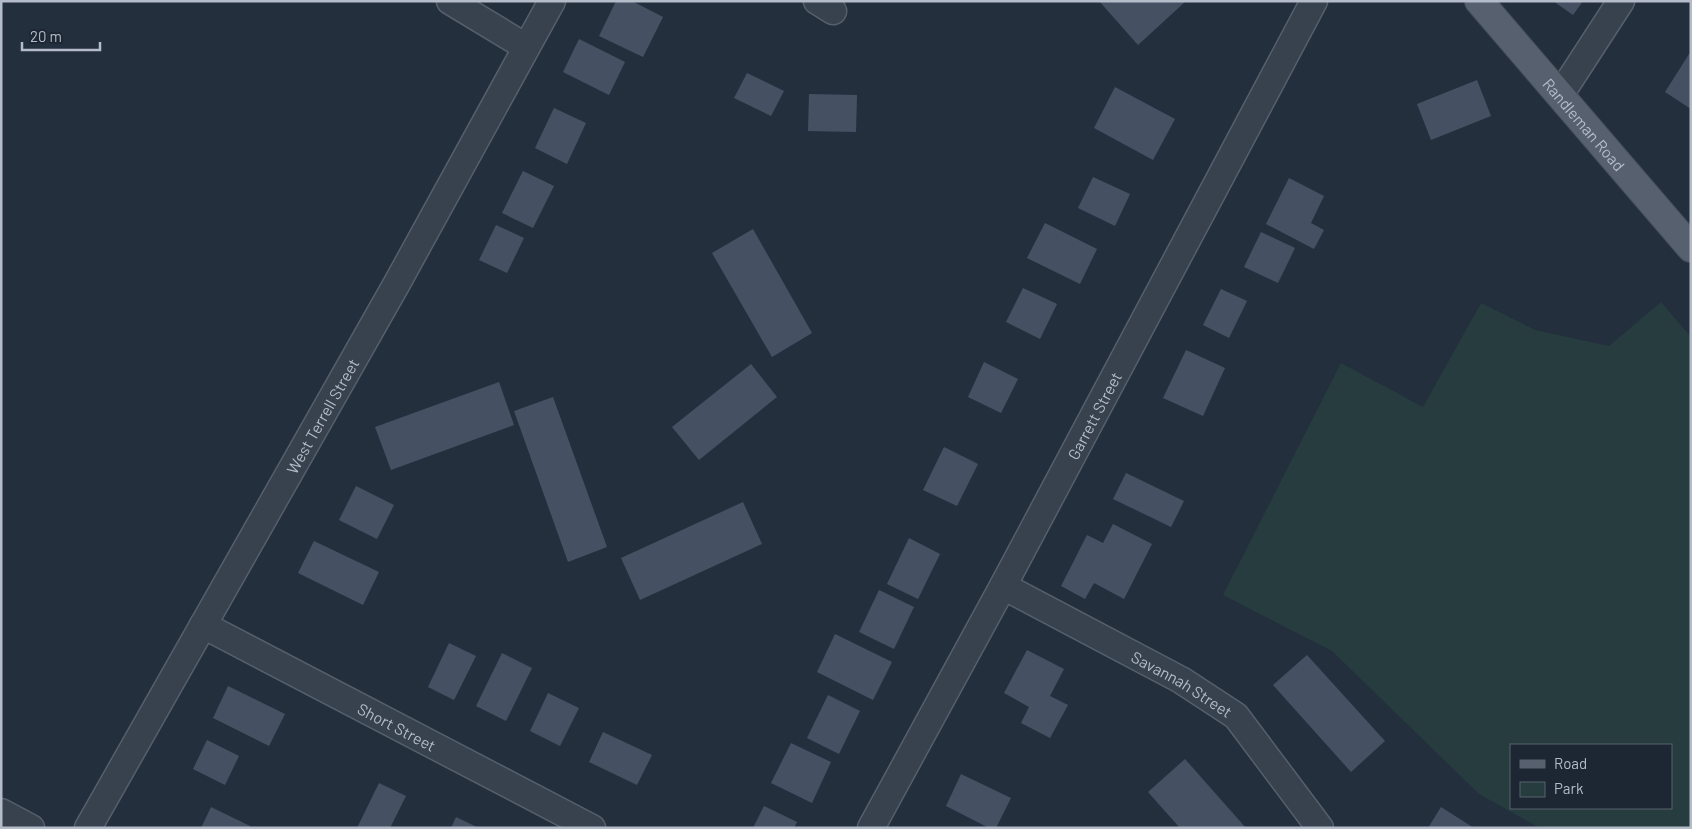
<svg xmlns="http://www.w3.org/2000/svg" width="1692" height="829" viewBox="0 0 1692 829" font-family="Barlow,sans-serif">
<rect width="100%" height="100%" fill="#242f3e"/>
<path fill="#263c3f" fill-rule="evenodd" d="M1661 302 1691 337V828H1540L1479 794 1332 651 1223 595 1341 363 1423 407 1481 303 1535 330 1609 346ZM1511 745H1671V808H1511Z"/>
<g fill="#455162">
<path d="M616 1H632L663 17 643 57 599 36Z"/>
<path d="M1099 1H1186L1138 45Z"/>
<path d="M1553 1H1583L1573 15Z"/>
<path d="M579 39 625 62 609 95 563 72Z"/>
<path d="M1691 51V109L1665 92Z"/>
<path d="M747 73 784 91 771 116 734 98Z"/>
<path d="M1477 80 1491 116 1431 140 1417 104Z"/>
<path d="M1115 87 1175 119 1153 160 1094 128Z"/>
<path d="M809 94 857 95 856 132 808 131Z"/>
<path d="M554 108 586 123 567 164 535 148Z"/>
<path d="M523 171 554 186 533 228 502 213Z"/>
<path d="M1093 177 1130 194 1115 226 1078 208Z"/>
<path d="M1289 178 1324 196 1311 223 1324 230 1314 249 1266 224Z"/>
<path d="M1045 223 1097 249 1080 284 1027 258Z"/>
<path d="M496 225 524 238 507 273 479 260Z"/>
<path d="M753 229 812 333 772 357 712 253Z"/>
<path d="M1261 232 1295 248 1278 283 1244 267Z"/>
<path d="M1023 288 1057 304 1040 339 1006 322Z"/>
<path d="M1221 289 1247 301 1229 338 1203 325Z"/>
<path d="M1186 350 1225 368 1203 416 1163 398Z"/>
<path d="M984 362 1018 379 1001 413 968 397Z"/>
<path d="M751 364 777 397 699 460 672 427Z"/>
<path d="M499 382 514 425 391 470 375 427Z"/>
<path d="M553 397 607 547 568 562 514 411Z"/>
<path d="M944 447 978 464 957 506 923 490Z"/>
<path d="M1126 473 1184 501 1171 527 1113 499Z"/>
<path d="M356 486 394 505 377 539 339 520Z"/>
<path d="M743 502 762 544 640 600 621 558Z"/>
<path d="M1113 524 1152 544 1124 599 1094 583 1085 599 1061 586 1087 535 1103 543Z"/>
<path d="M909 538 940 554 918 599 887 584Z"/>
<path d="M314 541 379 572 363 605 298 573Z"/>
<path d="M879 590 914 607 894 649 859 632Z"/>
<path d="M835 634 892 662 873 700 817 672Z"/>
<path d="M449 643 476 656 454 700 428 687Z"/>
<path d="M1027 650 1064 669 1050 696 1068 705 1050 738 1021 723 1029 707 1004 693Z"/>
<path d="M502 653 532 668 506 721 476 706Z"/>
<path d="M1307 655 1385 741 1351 772 1273 685Z"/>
<path d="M228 686 285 714 269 746 213 718Z"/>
<path d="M548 693 579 708 560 746 530 731Z"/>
<path d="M828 695 860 711 839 754 807 738Z"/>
<path d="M603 732 652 755 637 785 589 762Z"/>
<path d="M207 740 239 756 225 785 193 769Z"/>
<path d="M791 743 831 762 812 803 771 783Z"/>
<path d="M1185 759 1246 828H1180L1148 792Z"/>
<path d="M961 774 1011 798 996 828H989L946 806Z"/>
<path d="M379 783 406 796 390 828H357Z"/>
<path d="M764 806 797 822 794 828H753Z"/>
<path d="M211 807 250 826 249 828H201Z"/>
<path d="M1441 807 1474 828H1428Z"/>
<path d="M456 817 479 828H451Z"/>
</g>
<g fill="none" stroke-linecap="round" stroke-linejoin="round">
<defs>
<g id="street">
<path d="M450 1 526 47"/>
<path d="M817 1 833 11"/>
<path d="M1560 95 1621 1"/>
<path id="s1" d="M1003 586 1181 680 1236 716 1320 828"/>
<path id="s2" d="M203 625 592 828"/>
<path d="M1 812 31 828"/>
<path id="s3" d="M88 828 396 285 552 1"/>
<path id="s4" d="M871 828 1003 586 1314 1"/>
</g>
<g id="primary">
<path id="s5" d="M1479 1 1691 248"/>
</g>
</defs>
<use href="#street" stroke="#565f6c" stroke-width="29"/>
<use href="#primary" stroke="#414a57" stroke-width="30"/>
<use href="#street" stroke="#38414e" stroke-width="26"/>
<use href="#primary" stroke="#56606e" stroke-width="28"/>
</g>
<g text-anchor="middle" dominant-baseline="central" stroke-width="4" stroke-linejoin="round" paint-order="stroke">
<g font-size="16" fill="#b4bcc9" stroke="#1d2633">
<text stroke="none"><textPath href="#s5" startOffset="162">Randleman Road</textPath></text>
<text stroke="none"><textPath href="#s3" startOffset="474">West Terrell Street</textPath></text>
<text stroke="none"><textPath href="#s4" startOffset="469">Garrett Street</textPath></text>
<text stroke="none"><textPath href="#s1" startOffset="204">Savannah Street</textPath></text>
<text stroke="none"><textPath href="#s2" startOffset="219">Short Street</textPath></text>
</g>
</g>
<rect width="1692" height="829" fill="none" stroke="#b4bcc9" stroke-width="5"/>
<rect x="1510" y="744" width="162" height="65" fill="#1d2633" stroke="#59626f"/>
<rect x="1520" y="760" width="25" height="8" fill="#56606e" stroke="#59626f"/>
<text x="1554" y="769" font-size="15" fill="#b4bcc9">Road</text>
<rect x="1520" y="782" width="25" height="15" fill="#263c3f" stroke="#59626f"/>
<text x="1554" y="794" font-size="15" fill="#b4bcc9">Park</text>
<path d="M22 42v8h78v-8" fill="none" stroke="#b4bcc9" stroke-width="2.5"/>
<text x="30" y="42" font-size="15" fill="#b4bcc9" stroke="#1d2633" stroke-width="4" paint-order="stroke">20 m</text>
</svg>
